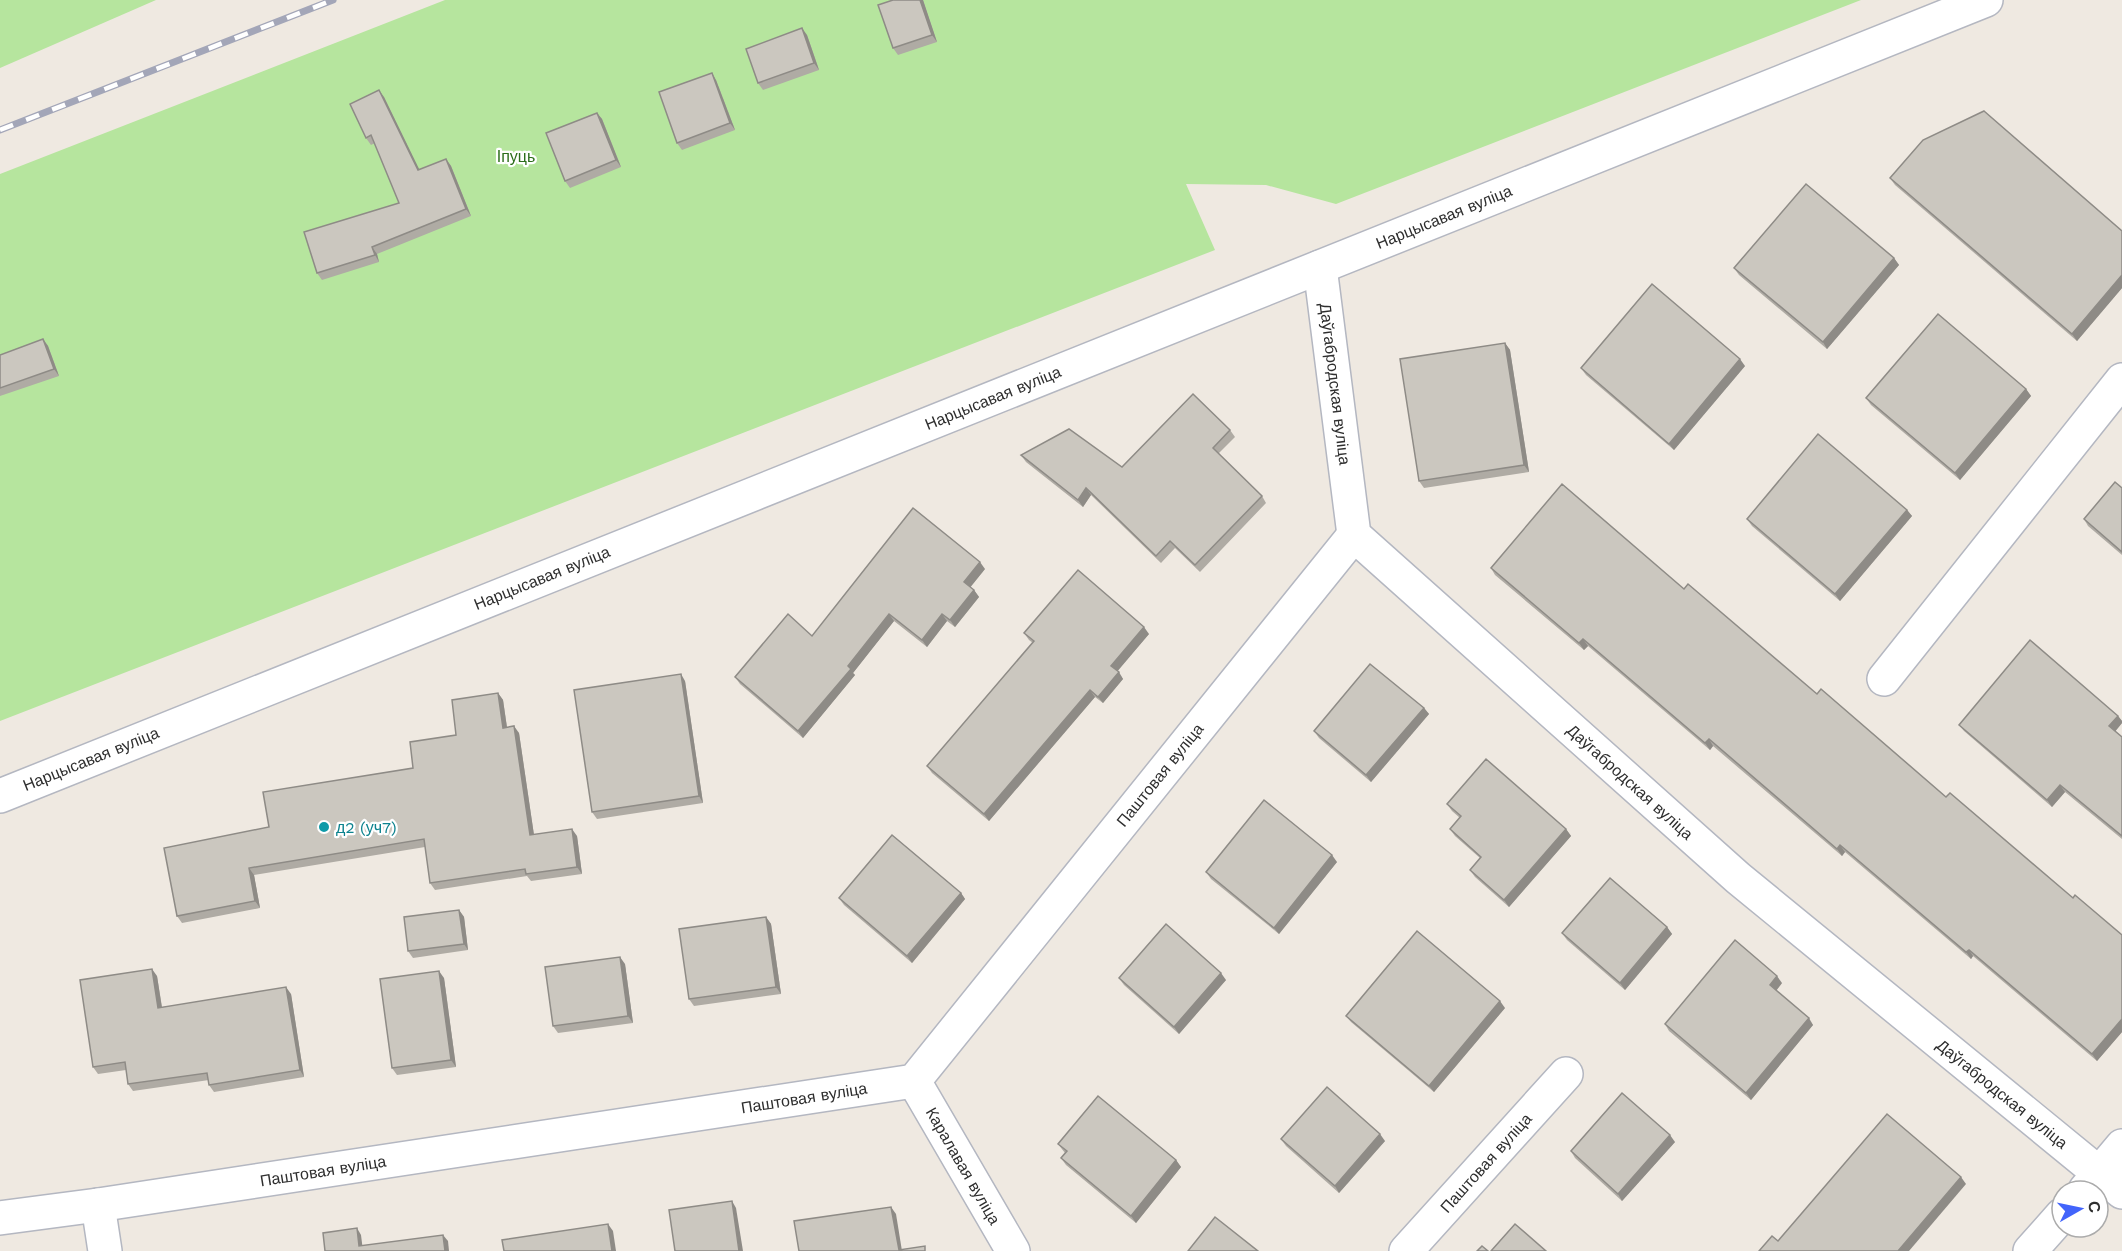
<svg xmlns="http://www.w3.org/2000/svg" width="2122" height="1251" viewBox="0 0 2122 1251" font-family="'Work Sans',sans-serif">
<rect width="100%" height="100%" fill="#efe9e1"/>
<g fill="#b6e59e">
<path d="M0 0H156L0 68Z"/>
<path d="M445 0H1861L1336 204 1266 185 1186 184 1215 250 0 721V174Z"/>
</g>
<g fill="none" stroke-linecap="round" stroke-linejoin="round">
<defs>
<g id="minor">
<path d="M1320 267 1354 535 1738 878 2122 1192"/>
<path d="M1884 679 2122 380"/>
<path d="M0 796 1986 0"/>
<path d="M914 1081 1013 1251"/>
<path d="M2085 1190 2122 1146"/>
<path d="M98 1205 105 1251"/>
<path d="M0 1218 98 1205 914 1081 1354 535"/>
<path d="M1406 1251 1566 1074"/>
<path d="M2030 1251 2062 1215"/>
</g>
</defs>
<use href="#minor" stroke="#b4b7c1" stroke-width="36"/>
<use href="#minor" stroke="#fff" stroke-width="33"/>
<defs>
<path id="rail" d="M0 130 333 0"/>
</defs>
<use href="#rail" stroke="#a3a6b8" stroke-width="7"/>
<use href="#rail" stroke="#fff" stroke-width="4.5" stroke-dasharray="14" stroke-linecap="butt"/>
</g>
<g fill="#afaba4">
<path d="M893 0H923L937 42 898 55 893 48Z"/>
<path d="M807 35 819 70 763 90 758 83Z"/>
<path d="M716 80 735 130 682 150 677 143Z"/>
<path d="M384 97 419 170 446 159 451 166 471 216 377 254 379 262 322 280 317 273 399 203 375 143 371 145 366 138Z"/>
<path d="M597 113 602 119 621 167 570 188 565 181Z"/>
<path d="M1890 178 2122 231V288L2077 341 1895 185Z"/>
<path d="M1894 258 1899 265 1827 349 1739 275 1734 268Z"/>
<path d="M43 339 48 346 59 376 0 396V355Z"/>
<path d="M1505 343 1510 350 1529 472 1424 488 1419 481Z"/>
<path d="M1745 366 1674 450 1586 375 1581 368Z"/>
<path d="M2026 389 2031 396 1960 480 1871 405 1866 398Z"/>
<path d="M1230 430 1235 437 1218 454 1262 496 1266 503 1200 572 1175 548 1161 563 1091 495 1083 507 1026 462 1021 455 1122 467Z"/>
<path d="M2122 488V555L2088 526 2084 519Z"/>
<path d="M1907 510 1912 516 1840 601 1752 526 1747 519Z"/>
<path d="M1491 568 1684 589 2073 898 2122 935V1032L2097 1061 1973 956 1971 959 1845 852 1842 856 1713 746 1710 750 1588 646 1584 650 1495 575Z"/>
<path d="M985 569 970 587 974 590 979 597 955 627 947 621 927 647 894 621 853 673 855 675 803 738 740 684 735 677 812 636Z"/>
<path d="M1024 633 1149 634 1117 671 1123 679 1103 703 1095 697 989 821 932 773 927 766 1033 643 1029 640Z"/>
<path d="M685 681 703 803 597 819 592 812Z"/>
<path d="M498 693 503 700 507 727 519 733 534 835 577 836 582 874 531 881 527 876 435 890 430 883 425 847 254 875 260 908 182 923 177 916 269 827 413 768 456 735Z"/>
<path d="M1424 708 1429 714 1371 782 1319 738 1314 731Z"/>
<path d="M2118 716 2122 721V723L2115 731 2122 737V839L2065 792 2052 807 1964 731 1959 725Z"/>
<path d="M1447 804 1566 829 1571 836 1509 907 1475 877 1470 870 1480 858 1455 836 1450 829 1460 818 1452 811Z"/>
<path d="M1337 862 1279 934 1211 879 1206 872Z"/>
<path d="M961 893 965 899 912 963 844 905 839 898Z"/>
<path d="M459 910 464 917 468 950 413 958 408 951Z"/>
<path d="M766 917 771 924 781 994 694 1006 689 999Z"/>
<path d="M1667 927 1672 934 1625 990 1567 940 1562 933Z"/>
<path d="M625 964 633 1023 558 1033 553 1026Z"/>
<path d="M157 976 162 1007 291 994 304 1077 214 1092 209 1085V1080L133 1091 128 1084 126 1070 98 1074 93 1067Z"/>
<path d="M444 978 456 1067 397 1075 392 1068Z"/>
<path d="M1119 978 1226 980 1179 1034 1124 985Z"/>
<path d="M1782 983 1776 991 1813 1025 1751 1100 1669 1031 1665 1024Z"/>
<path d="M1505 1008 1434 1092 1351 1022 1346 1016Z"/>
<path d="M1281 1139 1385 1141 1339 1193 1286 1146Z"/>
<path d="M1675 1142 1622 1201 1575 1158 1571 1151Z"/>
<path d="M1058 1144 1176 1160 1181 1167 1136 1223 1066 1165 1061 1158 1065 1153Z"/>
</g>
<g fill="#8e8b86">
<path d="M920 0H923L937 42 932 35Z"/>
<path d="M802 28 807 35 819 70 814 63Z"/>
<path d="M712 73 716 80 735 130 730 123Z"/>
<path d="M379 90 384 97 423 177 418 170Z"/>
<path d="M597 113 602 119 621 167 616 160Z"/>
<path d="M446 159 451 166 471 216 466 209Z"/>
<path d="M372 247 377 254 379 262 375 255Z"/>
<path d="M1894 258 1899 265 1827 349 1823 342Z"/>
<path d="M2122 275V288L2077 341 2072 334Z"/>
<path d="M43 339 48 346 59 376 54 369Z"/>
<path d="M1505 343 1510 350 1529 472 1524 465Z"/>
<path d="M1740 359 1745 366 1674 450 1669 444Z"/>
<path d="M2026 389 2031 396 1960 480 1955 473Z"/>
<path d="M1086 488 1091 495 1083 507 1078 500Z"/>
<path d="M1907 510 1912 516 1840 601 1835 594Z"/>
<path d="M980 562 985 569 969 589 964 582Z"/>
<path d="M974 590 979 597 955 627 950 620Z"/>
<path d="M889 614 894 621 853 673 855 675 803 738 798 731Z"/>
<path d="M942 614 947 621 927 647 922 640Z"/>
<path d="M1144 627 1149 634 1116 673 1111 666Z"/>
<path d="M1583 639 1588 646 1584 650 1579 643Z"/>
<path d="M1119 672 1123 679 1103 703 1098 697Z"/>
<path d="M681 674 685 681 703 803 699 796Z"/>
<path d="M1090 690 1095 697 989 821 984 814Z"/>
<path d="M498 693 503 700 508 735 503 728Z"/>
<path d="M1424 708 1429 714 1371 782 1366 775Z"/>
<path d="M2118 716 2122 721V723L2114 733 2109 726Z"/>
<path d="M514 726 519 733 535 842 530 835Z"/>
<path d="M1709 739 1713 746 1710 750 1705 743Z"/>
<path d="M2060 785 2065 792 2052 807 2047 800Z"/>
<path d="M572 829 577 836 582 874 577 867Z"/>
<path d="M1566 829 1571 836 1509 907 1504 900Z"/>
<path d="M1840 845 1845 852 1842 856 1837 849Z"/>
<path d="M1332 855 1337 862 1279 934 1274 928Z"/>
<path d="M249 868 254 875 260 908 255 901Z"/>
<path d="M961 893 965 899 912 963 907 956Z"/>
<path d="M459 910 464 917 468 950 464 944Z"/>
<path d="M766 917 771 924 781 994 776 987Z"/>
<path d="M1667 927 1672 934 1625 990 1620 983Z"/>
<path d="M1969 950 1973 956 1971 959 1966 952Z"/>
<path d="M620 957 625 964 633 1023 628 1016Z"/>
<path d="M152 969 157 976 163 1015 158 1008Z"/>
<path d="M439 971 444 978 456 1067 451 1060Z"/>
<path d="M1221 973 1226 980 1179 1034 1174 1027Z"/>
<path d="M1777 976 1782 983 1775 992 1770 985Z"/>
<path d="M286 987 291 994 304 1077 300 1070Z"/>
<path d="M1500 1001 1505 1008 1434 1092 1429 1086Z"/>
<path d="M1809 1018 1813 1025 1751 1100 1746 1093Z"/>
<path d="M2122 1019V1032L2097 1061 2092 1054Z"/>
<path d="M1380 1134 1385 1141 1339 1193 1335 1186Z"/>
<path d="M1670 1135 1675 1142 1622 1201 1618 1194Z"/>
<path d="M1176 1160 1181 1167 1136 1223 1131 1216Z"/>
<path d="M1961 1177 1966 1184 1909 1251H1898Z"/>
<path d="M732 1201 736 1208 743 1251H739Z"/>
<path d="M891 1207 896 1214 902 1251H899Z"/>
<path d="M608 1224 613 1231 616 1251H612Z"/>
<path d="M357 1228 361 1235 363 1251 359 1246Z"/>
<path d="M443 1235 448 1241 449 1251H445Z"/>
</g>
<g fill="#cbc7bf" stroke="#8e8b86" stroke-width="1.5">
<path d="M893 0H920L932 35 893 48 878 5Z"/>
<path d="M802 28 814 63 758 83 746 49Z"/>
<path d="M712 73 730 123 677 143 659 92Z"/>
<path d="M379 90 418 170 446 159 466 209 372 247 375 255 317 273 304 232 399 203 371 135 366 138 350 104Z"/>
<path d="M1984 111 2122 231V275L2072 334 1890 178 1923 140Z"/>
<path d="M597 113 616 160 565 181 546 133Z"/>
<path d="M1806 184 1894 258 1823 342 1734 268Z"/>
<path d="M1652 284 1740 359 1669 444 1581 368Z"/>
<path d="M1938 314 2026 389 1955 473 1866 398Z"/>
<path d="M43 339 54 369 0 388V355Z"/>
<path d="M1505 343 1524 465 1419 481 1400 359Z"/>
<path d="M1193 394 1230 430 1213 448 1262 496 1195 565 1170 541 1156 556 1086 488 1078 500 1021 455 1069 429 1122 467Z"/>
<path d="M1818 434 1907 510 1835 594 1747 519Z"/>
<path d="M2115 482 2122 488V552L2084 519Z"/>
<path d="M1562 484 1684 589 1688 584 1817 694 1821 689 1946 797 1950 793 2073 898 2075 895 2122 935V1019L2092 1054 1969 950 1966 952 1840 845 1837 849 1709 739 1705 743 1583 639 1579 643 1491 568Z"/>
<path d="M913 508 980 562 964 582 974 590 950 620 942 614 922 640 889 614 848 666 851 669 798 731 735 677 788 614 812 636Z"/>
<path d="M1078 570 1144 627 1111 666 1119 672 1098 697 1090 690 984 814 927 766 1034 641 1024 633Z"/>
<path d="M2030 640 2118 716 2109 726 2122 737V836L2060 785 2047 800 1959 725Z"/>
<path d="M1370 664 1424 708 1366 775 1314 731Z"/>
<path d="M681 674 699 796 592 812 574 690Z"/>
<path d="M498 693 503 728 514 726 530 835 572 829 577 867 526 874 525 869 430 883 424 839 249 868 255 901 177 916 164 848 269 827 263 792 413 768 410 742 456 735 452 700Z"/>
<path d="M1486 759 1566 829 1504 900 1470 870 1481 857 1450 829 1461 816 1447 804Z"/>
<path d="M1264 800 1332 855 1274 928 1206 872Z"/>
<path d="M892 835 961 893 907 956 839 898Z"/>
<path d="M1610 878 1667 927 1620 983 1562 933Z"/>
<path d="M459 910 464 944 408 951 404 917Z"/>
<path d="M766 917 776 987 689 999 679 929Z"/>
<path d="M1166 924 1221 973 1174 1027 1119 978Z"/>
<path d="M1417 931 1500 1001 1429 1086 1346 1016Z"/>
<path d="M1735 940 1777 976 1770 985 1809 1018 1746 1093 1665 1024Z"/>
<path d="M620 957 628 1016 553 1026 545 967Z"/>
<path d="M152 969 158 1008 286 987 300 1070 209 1085 207 1073 128 1084 125 1062 93 1067 80 980Z"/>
<path d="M439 971 451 1060 392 1068 380 979Z"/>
<path d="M1327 1087 1380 1134 1335 1186 1281 1139Z"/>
<path d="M1622 1093 1670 1135 1618 1194 1571 1151Z"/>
<path d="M1098 1096 1176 1160 1131 1216 1061 1158 1067 1151 1058 1144Z"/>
<path d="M1887 1114 1961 1177 1898 1251H1759L1772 1236 1778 1241Z"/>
<path d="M732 1201 739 1251H675L669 1210Z"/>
<path d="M891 1207 899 1250 925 1246V1251H799L794 1221Z"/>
<path d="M1215 1217 1258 1251H1188Z"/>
<path d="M608 1224 612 1251H504L502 1240Z"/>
<path d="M1515 1224 1546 1251H1491Z"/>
<path d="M357 1228 359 1246 443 1235 445 1251H325L323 1233Z"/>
<path d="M1482 1246 1488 1251H1477Z"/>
</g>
<circle fill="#0f9aa8" stroke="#fff" stroke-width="2" cx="324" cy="827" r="6"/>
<g text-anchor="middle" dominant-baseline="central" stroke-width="4.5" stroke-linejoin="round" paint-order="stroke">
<g font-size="16" fill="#2c6e1b" stroke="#fff">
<text x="516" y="156">Іпуць</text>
</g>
<g font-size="16" fill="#2e2e2e" stroke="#fff">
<text transform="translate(1444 217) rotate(-22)">Нарцысавая вуліца</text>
<text transform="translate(1335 384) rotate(83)">Даўгабродская вуліца</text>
<text transform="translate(993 398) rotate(-22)">Нарцысавая вуліца</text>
<text transform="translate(542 578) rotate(-22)">Нарцысавая вуліца</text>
<text transform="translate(91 759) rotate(-22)">Нарцысавая вуліца</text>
<text transform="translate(1160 775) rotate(-51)">Паштовая вуліца</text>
<text transform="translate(1630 782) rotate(42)">Даўгабродская вуліца</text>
<text transform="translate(2002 1094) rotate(39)">Даўгабродская вуліца</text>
<text transform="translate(804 1098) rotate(-9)">Паштовая вуліца</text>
<text transform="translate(1486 1163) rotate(-48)">Паштовая вуліца</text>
<text transform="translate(963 1166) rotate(60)">Каралавая вуліца</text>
<text transform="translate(323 1171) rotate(-9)">Паштовая вуліца</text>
</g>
<g font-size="16" fill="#0d838f" stroke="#fff" text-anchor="start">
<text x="336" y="827">д2 (уч7)</text>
</g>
</g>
<g transform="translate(2080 1209) rotate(81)"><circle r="28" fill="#ffffff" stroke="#ababab" stroke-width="1.5"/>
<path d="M0-4.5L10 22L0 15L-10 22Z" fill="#4264fb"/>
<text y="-9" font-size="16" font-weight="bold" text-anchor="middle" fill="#2e2e2e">С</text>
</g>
</svg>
